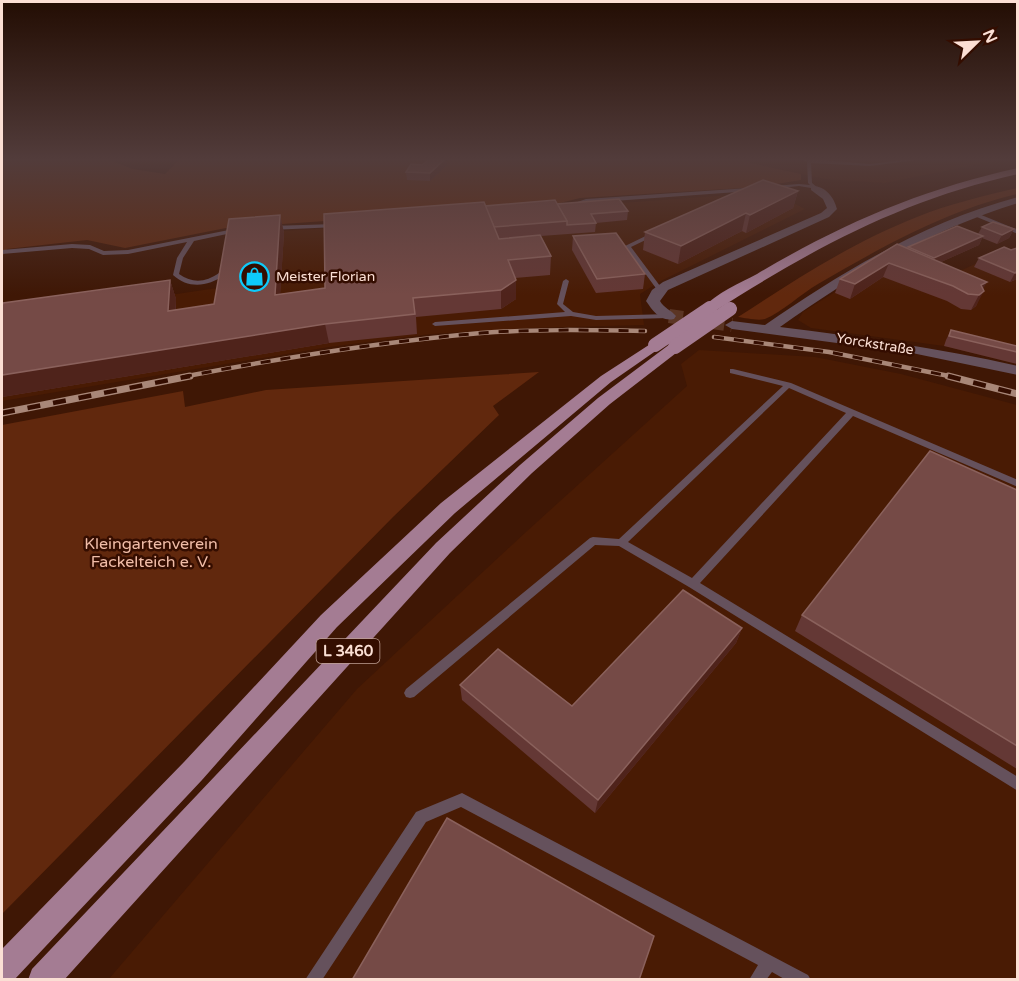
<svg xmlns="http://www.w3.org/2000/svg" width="1019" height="981" viewBox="0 0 1019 981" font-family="'Varela Round',sans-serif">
<rect width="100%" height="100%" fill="#3f1705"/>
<g fill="#491b04">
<path d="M742 158H1011L885 183 825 179 751 163Z"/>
<path d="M772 192 805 209 661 281 640 294 644 325 527 328 431 334 329 347 2 401V320L217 288 227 234 351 227 593 205Z"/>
<path d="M1001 252 1017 258V364L944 346 811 328 798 320 803 312 894 255 947 277Z"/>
<path d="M699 350 815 357 901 374 1017 405V979L108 980 357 689 526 532 687 386 681 364Z"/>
</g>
<g fill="#61280d">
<path d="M2 158H104L133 169 165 174 181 158H742L751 163 801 174V180L758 187 580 198 552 205 226 228 125 248 87 240 7 249 2 257Z"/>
<path d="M1017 188V194C945 211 882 247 818 284 801 294 782 312 765 319 758 321 745 318 738 317 795 280 853 242 917 217 949 204 983 196 1017 188Z"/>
<path d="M539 372 493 406 499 415 393 517 2 914V425L183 391 185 407 266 390Z"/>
</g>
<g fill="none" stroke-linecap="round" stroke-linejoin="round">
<path stroke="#5b3524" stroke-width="14" stroke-dasharray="14 7" stroke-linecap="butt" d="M669 316 732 325"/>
<g fill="#65515c" fill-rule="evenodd">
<path d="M799 158 870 164 919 158H932L870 166 811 163 812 183 818 188 817 189 799 186 770 189V187L772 186 799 184 810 185 808 183 807 162Z"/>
<path d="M749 188 751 189V191L586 203 569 208 566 206 586 199Z"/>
<path d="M974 212 1018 230V234L972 215V213Z"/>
<path d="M335 224 337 225V227L270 230 267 228 270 226Z"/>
<path d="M239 228 241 229V231L194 241 183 258 179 274C193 284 206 282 219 273L222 264 227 265 224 275C208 287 188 289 173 275L177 258 187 242 128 254 103 255 89 249 72 248 2 254V250L72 244 90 245 104 251 128 250Z"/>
<path d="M656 231 658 232V234L631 247 663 290 660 292 658 291 625 246Z"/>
<path d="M566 279 569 281 563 304 573 312 596 316 669 314 672 316 669 318 596 320 571 316 435 326 432 324 435 322 565 312 557 304 563 281Z"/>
<path d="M730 369H733L791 383 1018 480V487L853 416 700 583 1018 777V791L689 587 619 546 595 545 414 697 410 698 406 697 404 693 406 689 590 538 593 537 619 539 783 386 730 373ZM789 388 846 413 692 578 628 542Z"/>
<path d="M462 793 808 975 811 980H786L772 972 766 980H749L758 965 461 807 426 822 322 980H305L416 812Z"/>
</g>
<g fill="#65515c" fill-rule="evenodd">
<path d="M811 186C825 185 834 197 837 209L829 217 668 290 660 301C664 308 671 310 676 316L674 319C660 322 653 311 646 301L652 290 663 282 821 213 827 208 823 199 811 190Z"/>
<path d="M1018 197V203C931 230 854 274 780 327 860 337 939 348 1018 366V375L912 353 732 329 725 325 732 321 765 325C843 271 925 222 1018 197Z"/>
</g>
<g fill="#a47c93" fill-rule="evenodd">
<path d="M1018 168V174C902 200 814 248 715 311H705L703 308C716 293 740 283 757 274 841 224 922 189 1018 168Z"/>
<path d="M655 341 662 345 660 348 611 382 455 513 337 627 202 780 14 980H2V949L184 762 321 615 441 503 601 376Z"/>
<path d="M675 343 682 347 680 350 610 404 532 473 450 553 64 980H28L32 969 436 543 520 465 598 398 670 344Z"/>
</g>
<defs>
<g id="rail-far1">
<path d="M714 337 829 352 954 377"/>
<path d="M182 377C281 358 380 342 481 333 535 329 590 330 645 331"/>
</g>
<g id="rail">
<path d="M948 376 1018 394"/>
<path d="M2 413 190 376"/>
</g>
</defs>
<use href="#rail-far1" stroke="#a88778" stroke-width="4.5"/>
<use href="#rail" stroke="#a88778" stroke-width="7"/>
<use href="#rail-far1" stroke="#340d00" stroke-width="3" stroke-dasharray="10" stroke-linecap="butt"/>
<use href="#rail" stroke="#340d00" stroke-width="4.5" stroke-dasharray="13" stroke-linecap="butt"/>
<g stroke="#a47c93" stroke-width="14">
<path d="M655 345 710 308"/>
<path d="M675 347 730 309"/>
</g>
</g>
<g fill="#643835">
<path d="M431 158H447V165L430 181 407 180 406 172 422 165Z"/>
<path d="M798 191 793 208 746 233 742 231 678 264 643 250 645 232Z"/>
<path d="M557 204 628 211 627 220 596 223 595 232 541 236 551 256 550 275 515 278 516 299 501 309 416 317 417 334 329 343 2 397 170 280 176 299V310L214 304 280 215 284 233 280 294 325 288 485 206Z"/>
<path d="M982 227 1014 229 1009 238 997 244 982 238 979 245 941 262 983 290 976 306 971 310 961 309 947 301 883 277 850 299 835 293 840 279 907 248 908 247 978 234Z"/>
<path d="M573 236 645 274 643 289 596 293 572 250Z"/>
<path d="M1004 247 1017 279 1010 282 974 267 979 258Z"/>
<path d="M951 330 1017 346V364L944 346 946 340Z"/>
<path d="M1017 490V769L795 631 802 615Z"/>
<path d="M742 628 736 643 595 813 462 700 460 685 572 706Z"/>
</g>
<g fill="#4f231b">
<path d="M446 158H447V165L430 181V173Z"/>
<path d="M798 191 793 208 746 233 750 215Z"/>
<path d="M746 213 742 231 678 264 681 246Z"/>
<path d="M280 215 284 233 279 314 275 295Z"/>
<path d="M1014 229 1009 238 997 244 1002 235Z"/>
<path d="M983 236 979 245 930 267 934 258Z"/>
<path d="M889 263 883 277 850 299 855 284Z"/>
<path d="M1017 271V279L1010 282 1015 273Z"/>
<path d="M170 280 176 299 175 330 168 311Z"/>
<path d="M516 280V299L501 309V290Z"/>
<path d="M987 282 981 293 984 291 976 306 971 310 979 295 981 285Z"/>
<path d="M325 324 329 343 2 397V375Z"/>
<path d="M742 628 736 643 595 813 598 800Z"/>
</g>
<g fill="#754a46" stroke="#8a615c" stroke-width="1.5">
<path d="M431 158H446L430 173 406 172 411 164 422 165Z"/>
<path d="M763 180 798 191 750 215 746 213 681 246 645 232Z"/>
<path d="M619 199 628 211 591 214 596 223 567 225V221L557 204Z"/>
<path d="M555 200 567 221 494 227 485 206Z"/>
<path d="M484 202 499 239 540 235 551 256 508 260 516 280 501 290 413 298 415 314 325 324 2 375V306L3 303 170 280 168 311 214 304 229 219 280 215 275 295 325 288 324 214Z"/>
<path d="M993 222 1014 229 1002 235 982 227Z"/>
<path d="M957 226 983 236 934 258 908 247Z"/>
<path d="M616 233 645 274 597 279 573 236Z"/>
<path d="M897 244 987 282 981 285 984 291 979 295 968 294 953 286 889 263 855 284 840 279Z"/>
<path d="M1004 247 1011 250 1017 248V271L1015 273 979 258Z"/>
<path d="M951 330 1017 346V352L949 336Z"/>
<path d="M930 451 1017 490V746L802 615Z"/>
<path d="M683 590 742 628 598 800 460 685 498 649 572 706Z"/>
<path d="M447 818 654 936 639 980H352Z"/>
</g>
<linearGradient id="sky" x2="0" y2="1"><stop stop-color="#230d03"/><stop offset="0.54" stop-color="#523c3b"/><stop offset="1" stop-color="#523c3b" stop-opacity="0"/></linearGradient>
<rect width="1019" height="295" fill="url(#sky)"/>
<defs>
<symbol id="shop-ring" viewBox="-11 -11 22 22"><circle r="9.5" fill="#340d00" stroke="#0dcafa" stroke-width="1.5"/><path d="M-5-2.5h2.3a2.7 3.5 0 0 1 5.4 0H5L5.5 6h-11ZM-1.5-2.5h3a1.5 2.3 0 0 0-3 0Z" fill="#0dcafa"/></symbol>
</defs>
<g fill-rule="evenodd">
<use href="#shop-ring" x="238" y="260" width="33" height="33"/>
</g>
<g text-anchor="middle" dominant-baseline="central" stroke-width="5" stroke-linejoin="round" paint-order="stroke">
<g font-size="14" fill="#fbdfd4" stroke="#340d00" text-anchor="start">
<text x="276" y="276">Meister Florian</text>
</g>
<g font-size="14" fill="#fbdfd4" stroke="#340d00">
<text transform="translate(875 344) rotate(9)">Yorckstraße</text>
</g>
<rect fill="#340d00" stroke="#bfa094" stroke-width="1.5" x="316.5" y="639" width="63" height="24" rx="4.5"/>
<g font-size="15" font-weight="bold" fill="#fbdfd4">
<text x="348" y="651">L 3460</text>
</g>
<g font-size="16" fill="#f0bca7" stroke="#340d00">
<text x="151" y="544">Kleingartenverein<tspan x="151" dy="18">Fackelteich e. V.</tspan></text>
</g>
</g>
<rect width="1019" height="981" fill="none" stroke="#fbdfd4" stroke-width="6"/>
<g transform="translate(977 42) rotate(66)" stroke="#340d00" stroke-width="4.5" paint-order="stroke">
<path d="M0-4.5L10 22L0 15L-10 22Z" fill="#fbdfd4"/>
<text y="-9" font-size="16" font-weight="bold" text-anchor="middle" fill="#fbdfd4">N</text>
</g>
</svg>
